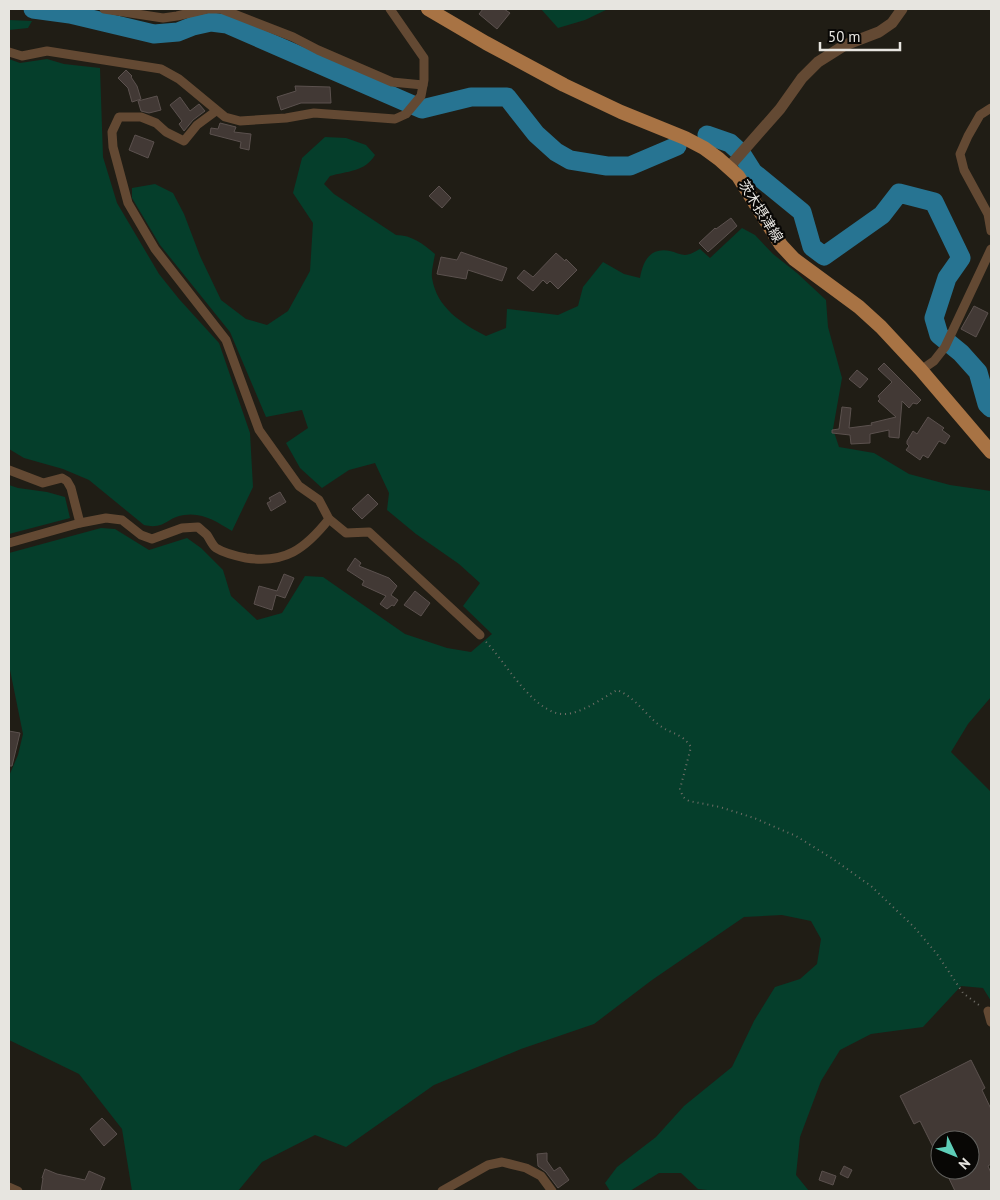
<svg xmlns="http://www.w3.org/2000/svg" width="1000" height="1200" viewBox="0 0 1000 1200" font-family="'PT Sans','Noto Sans JP',sans-serif">
<rect width="100%" height="100%" fill="#201d15"/>
<g fill="#053e2b">
<path d="M541 9H608L585 20 558 28Z"/>
<path d="M9 20 32 21 28 28 9 30Z"/>
<path d="M9 59 20 63 47 59 64 64 100 68 103 157 117 203 159 274 179 299 219 343 250 433 253 487 232 531C217 522 203 512 184 515 167 517 165 530 144 525L89 480 63 469 24 458 9 449Z"/>
<path d="M325 137 346 138 366 145 375 155C365 172 347 171 330 176L324 184 334 194 396 235C412 235 423 244 435 254 434 261 431 271 432 278 437 308 461 323 486 336L506 328 507 309 558 315 578 306 583 287 603 262 624 274 640 278C643 261 650 247 670 251 675 252 681 255 685 255 690 255 696 251 700 249L710 258 742 228 755 235 773 254 797 273 826 300 828 327 842 378 833 429 839 447 874 453 909 474 950 485 991 491V697L968 724 951 752 991 792V1001L983 988 961 986 923 1027 871 1034 840 1050 821 1081 800 1137 796 1175 809 1191H716L698 1189 681 1173H659L630 1191H610L605 1183 617 1167 656 1137 684 1106 732 1067 754 1021 775 987 800 979 817 964 821 939 811 921 782 915 744 917 652 980 594 1024 521 1049 434 1085 346 1147 315 1135 262 1162 238 1191H132L122 1129 79 1074 9 1040V776L18 755 23 734 9 665V553L101 528 115 529 149 550 187 538 201 548 223 570 231 596 257 620 282 613 305 576 323 577 405 634 447 648 471 652 492 634 463 606 480 583 459 564 416 534 387 510 389 493 375 463 349 470 322 488 300 468 286 443 308 428 302 410 266 417 230 332 160 245 132 198V188L155 184 173 193 184 214 200 256 221 300 246 319 267 325 288 311 310 271 313 223 293 193 302 158Z"/>
<path d="M9 485 18 488 47 492 65 497 70 518 9 534Z"/>
</g>
<g fill="none" stroke-linecap="round" stroke-linejoin="round">
<g stroke="#277492" stroke-width="19">
<path d="M33 9 70 14 154 34 178 32 193 26 211 22 227 24 422 109 471 97H507L536 134 556 152 570 160 607 166H630L677 146"/>
<path d="M707 135 730 143 741 153 753 172 802 212 812 247 824 256 882 215 899 193 934 202 961 258 947 278 934 318 939 335 961 353 978 372 987 404 991 408"/>
</g>
</g>
<g fill="#423935" stroke="#5b514e">
<path d="M483 9H504L510 13 497 29 479 14Z"/>
<path d="M126 70 132 76 131 77 137 86 141 99 132 102 128 88 118 78Z"/>
<path d="M295 86 330 87 331 103H301L281 110 277 97 296 91Z"/>
<path d="M157 96 161 110 149 113 141 111 138 101Z"/>
<path d="M180 97 190 111 199 104 205 111 193 120 184 131 179 124 182 121 170 105Z"/>
<path d="M220 123 236 127 234 132 251 134 249 150 240 148 241 142 210 134 211 128 218 129Z"/>
<path d="M135 135 154 142 148 158 129 150Z"/>
<path d="M439 186 451 198 442 208 429 196Z"/>
<path d="M731 218 737 226 708 252 699 243 715 228 716 229Z"/>
<path d="M461 252 507 268 502 281 468 270 466 279 437 274 441 257 457 260Z"/>
<path d="M556 253 565 261 566 259 577 270 558 289 550 281 547 284 543 280 533 291 517 278 524 270 533 277Z"/>
<path d="M974 306 988 313 976 337 961 329Z"/>
<path d="M884 363 921 400 917 404 913 403 909 408 902 401 899 438 889 437V430L870 434V443L851 444 850 435 832 433V430L839 429 842 407 851 408 849 428 872 425 871 423 896 417 878 401 880 399 878 396 892 382 878 369Z"/>
<path d="M857 370 868 379 860 388 849 379Z"/>
<path d="M928 417 944 428 942 430 950 436 945 444 939 441 928 458 923 455 920 460 906 450 909 446 907 444V441L913 431 917 434Z"/>
<path d="M280 492 286 502 271 511 267 503 271 501 269 498Z"/>
<path d="M368 494 378 504 362 519 352 509Z"/>
<path d="M355 558 361 563 359 566 389 578 397 586 391 595 398 600 394 606 392 605 387 609 380 604 386 596 362 585 364 581 347 570Z"/>
<path d="M284 574 294 578 285 598 276 595 272 610 254 604 259 586 277 591Z"/>
<path d="M415 591 430 603 421 616 404 605Z"/>
<path d="M9 731 20 733 12 766H9Z"/>
<path d="M971 1060 985 1088 982 1090 991 1109V1164L988 1166 991 1173V1191H955L945 1170H970V1140H940V1161L920 1121 914 1124 900 1096Z"/>
<path d="M102 1118 117 1134 104 1146 90 1129Z"/>
<path d="M547 1153V1161L554 1171 560 1167 569 1180 558 1188 546 1172 538 1166 537 1154Z"/>
<path d="M844 1166 852 1170 848 1178 840 1174Z"/>
<path d="M45 1169 57 1174 85 1180 89 1171 105 1178 100 1191H41L43 1178H42Z"/>
<path d="M822 1171 836 1176 833 1185 819 1180Z"/>
</g>
<g fill="none" stroke-linecap="round" stroke-linejoin="round">
<path stroke="#716f68" stroke-width="2" stroke-dasharray="1 4" stroke-linecap="butt" d="M486 642C507 663 538 723 572 713 588 709 603 698 617 690 636 698 644 713 659 725 672 735 681 732 691 747L680 789 683 797 689 801 720 807 754 818 796 836 833 859 871 886 914 927 937 954 963 993 979 1005"/>
<g stroke="#634933" stroke-width="9">
<path d="M104 9 163 18 177 16 207 9"/>
<path d="M210 9H221L234 14 293 37 318 50 392 82 423 85"/>
<path d="M9 52 22 56 47 51 161 69 179 79 225 117 240 121 286 118 314 113 395 119 406 114 421 96 424 80V58L390 9"/>
<path d="M991 108 980 115 968 136 960 154 964 170 988 214 991 231"/>
<path d="M216 111 197 125 184 141 166 132 156 123 141 117H119L112 132 113 147 128 203 155 249 226 340 259 430 299 486 319 500 329 519 346 533 369 532 480 635"/>
<path d="M921 370 934 361 945 347 991 249"/>
<path d="M9 470 43 483 62 478 67 481 71 488 80 523"/>
<path d="M9 543 80 523 106 518 122 520 141 535 152 539 182 528 198 527C201 530 204 532 207 535 210 539 212 545 216 548 224 553 236 556 246 558 285 564 305 549 329 519"/>
<path d="M988 1011 991 1022"/>
<path d="M9 1187 18 1191"/>
<path d="M442 1191 488 1165 502 1162 526 1168 541 1176 552 1191"/>
</g>
<path stroke="#634933" stroke-width="11" d="M729 167 780 109 802 78 818 62 845 45 879 32 892 23 902 9"/>
<path stroke="#a87344" stroke-width="14" d="M428 9 486 43 564 85 621 112 685 138 704 148 719 159 738 176 781 245 794 259 859 307 881 327 921 370 991 452"/>
</g>
<g text-anchor="middle" dominant-baseline="central" stroke-width="4.5" stroke-linejoin="round" paint-order="stroke">
<g font-size="14" fill="#e7e5e0" stroke="#080705">
<text transform="translate(761 211) rotate(58)">茨木摂津線</text>
</g>
</g>
<rect width="1000" height="1200" fill="none" stroke="#e7e5e0" stroke-width="20"/>
<g transform="translate(955 1155) rotate(133)"><circle r="24" fill="#080705" stroke="#61605d"/>
<path d="M0-4L9 19L0 12L-9 19Z" fill="#5eceb8"/>
<text y="-8" font-size="14" font-weight="bold" text-anchor="middle" fill="#e7e5e0">N</text>
</g>
<path d="M820 42v8h80v-8" fill="none" stroke="#e7e5e0" stroke-width="2.5"/>
<text x="828" y="42" font-size="15" fill="#e7e5e0" stroke="#080705" stroke-width="4" paint-order="stroke">50 m</text>
</svg>
